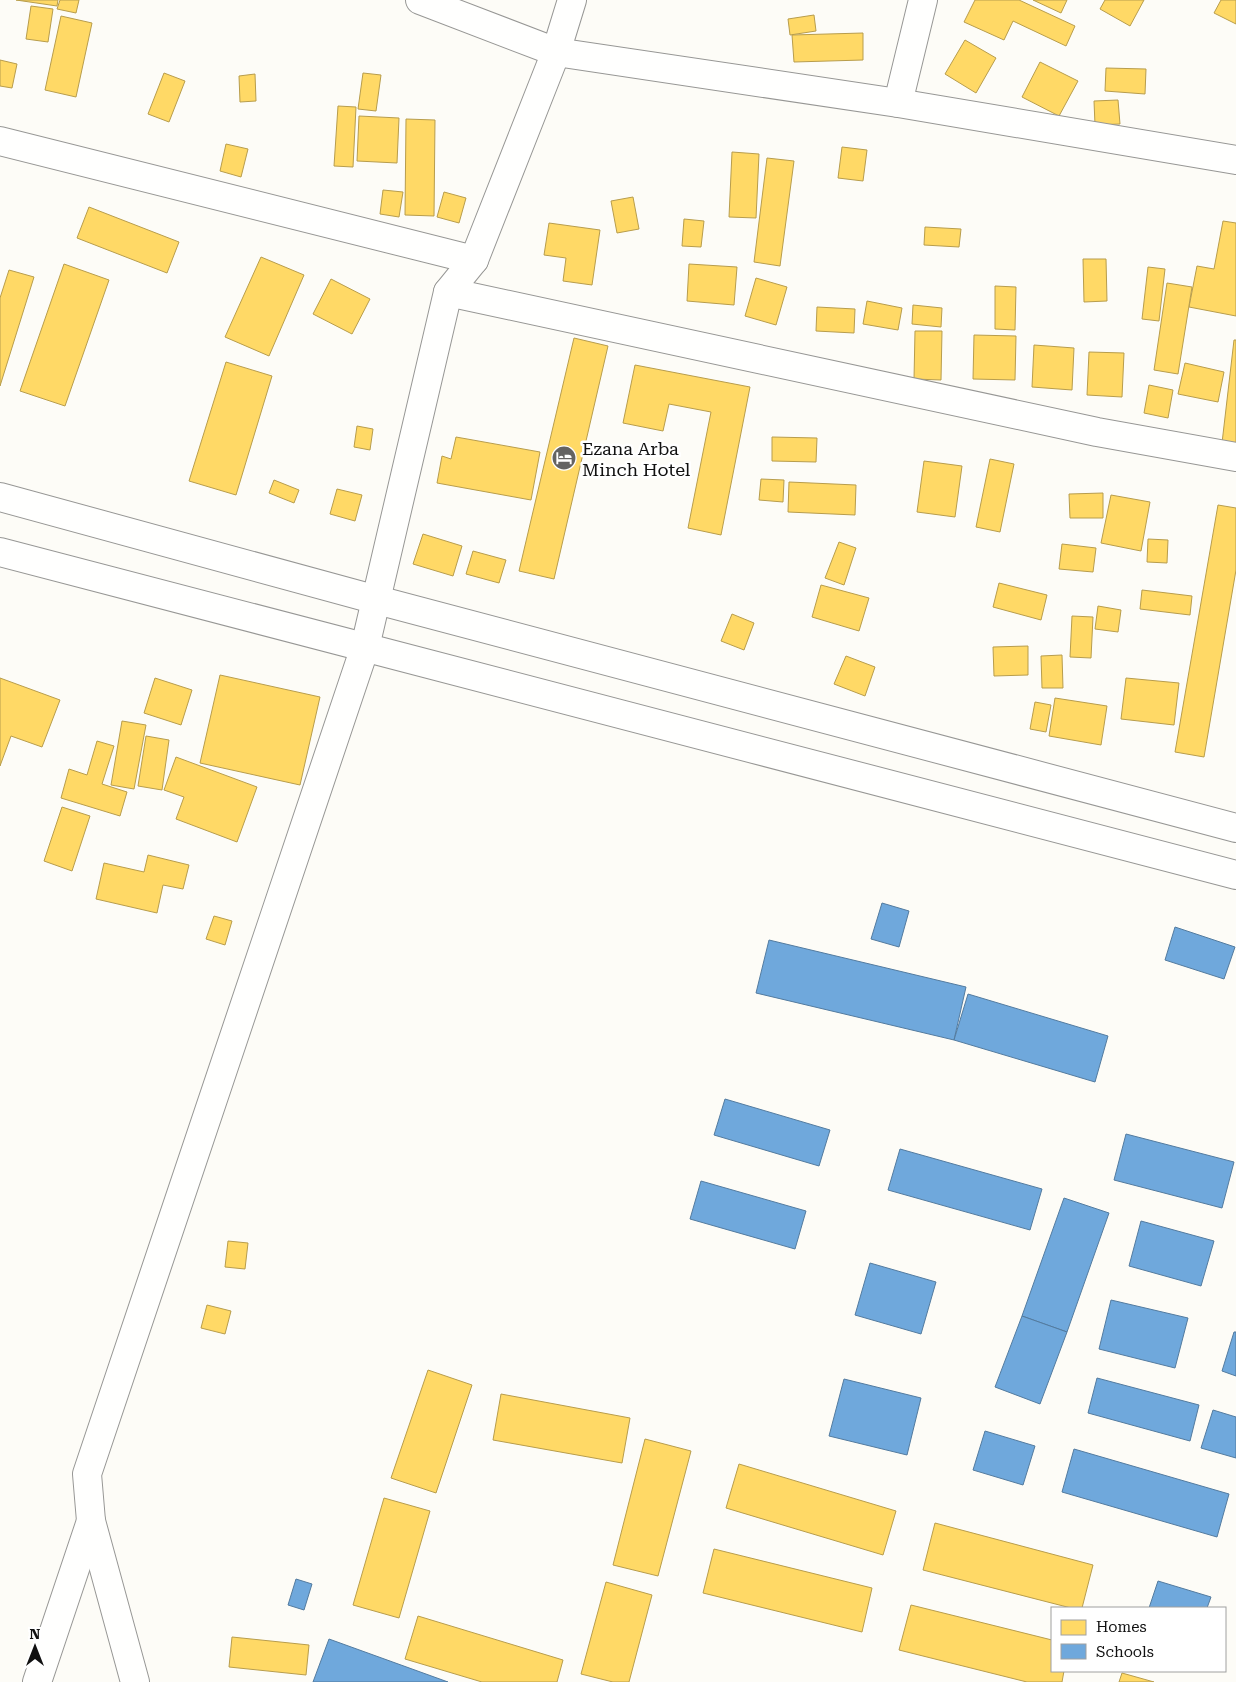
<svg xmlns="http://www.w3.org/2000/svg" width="1236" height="1682" viewBox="0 0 1236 1682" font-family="'Roboto Serif',serif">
<rect width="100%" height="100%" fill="#fdfcf7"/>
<g fill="#ffd966" stroke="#b89d4c">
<path d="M16 0H58L57 6Z"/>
<path d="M60 0H79L76 13 57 9Z"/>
<path d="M975 0H1019L1075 26 1066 46 1013 21 1004 40 964 22Z"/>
<path d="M1033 0H1067L1061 13Z"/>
<path d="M1105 0H1144L1130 26 1100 9Z"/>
<path d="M1221 0H1236V24L1214 13Z"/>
<path d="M31 6 53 9 48 42 26 39Z"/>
<path d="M814 15 816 31 790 35 788 19Z"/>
<path d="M61 16 92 23 76 97 45 90Z"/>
<path d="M863 33V60L794 62 792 35Z"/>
<path d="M965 40 996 58 976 93 945 74Z"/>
<path d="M0 60 17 64 12 88 0 86Z"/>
<path d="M1040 62 1078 81 1059 116 1022 97Z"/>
<path d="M1106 68 1146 69 1145 94 1105 91Z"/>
<path d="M164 73 185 81 169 122 148 114Z"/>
<path d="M363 73 381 75 376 111 358 109Z"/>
<path d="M255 74 256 101 240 102 239 76Z"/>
<path d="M1118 100 1120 124 1095 125 1094 101Z"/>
<path d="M338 106 356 107 353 167 334 166Z"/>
<path d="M359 116 399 118 397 163 357 161Z"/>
<path d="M406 119 435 120 434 216 405 215Z"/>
<path d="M226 144 248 149 241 177 220 171Z"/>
<path d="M842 147 867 150 863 181 838 178Z"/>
<path d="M732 152 759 154 756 218 729 217Z"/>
<path d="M767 158 794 161 780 266 754 262Z"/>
<path d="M383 190 403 192 399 217 380 214Z"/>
<path d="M444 192 466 198 459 223 437 217Z"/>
<path d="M633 197 639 229 617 233 611 201Z"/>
<path d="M89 207 179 242 167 273 77 238Z"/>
<path d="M684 219 704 221 701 247 682 246Z"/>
<path d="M1223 221 1236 223V316L1189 307 1197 266 1214 269Z"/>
<path d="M549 223 600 230 592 285 563 281 566 258 544 255Z"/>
<path d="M925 227 961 229 959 247 924 245Z"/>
<path d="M261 257 304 275 269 356 225 337Z"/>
<path d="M1083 259H1106L1107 301 1084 302Z"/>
<path d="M64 264 109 280 65 406 20 391Z"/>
<path d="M689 264 737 267 734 305 687 301Z"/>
<path d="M1148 267 1165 269 1159 321 1142 319Z"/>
<path d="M9 270 34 277 0 386V298Z"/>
<path d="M756 278 787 287 776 325 745 316Z"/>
<path d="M331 279 370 299 352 334 313 314Z"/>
<path d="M1167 283 1192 287 1178 374 1154 370Z"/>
<path d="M995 286 1016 287 1015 330 995 329Z"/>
<path d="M867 301 902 308 898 330 863 324Z"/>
<path d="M913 305 942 308 941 327 912 324Z"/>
<path d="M817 307 855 309 854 333 816 331Z"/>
<path d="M915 331H942L941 380 914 379Z"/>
<path d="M974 335 1016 336 1015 380 973 379Z"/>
<path d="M574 338 608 346 554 579 519 571Z"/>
<path d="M1234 340H1236V445L1222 443Z"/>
<path d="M1034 345 1074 348 1072 390 1032 387Z"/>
<path d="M1089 352 1124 353 1122 397 1087 395Z"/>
<path d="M226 362 272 376 236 495 189 481Z"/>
<path d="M1185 363 1224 372 1218 402 1178 394Z"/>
<path d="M635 365 750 387 721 535 688 528 711 412 669 404 663 431 623 423Z"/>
<path d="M1149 385 1173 390 1168 418 1144 413Z"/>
<path d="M357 426 373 429 370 450 354 447Z"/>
<path d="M456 437 540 452 531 500 437 483 442 456 451 459Z"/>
<path d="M772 437 817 438 816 462 772 461Z"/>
<path d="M990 459 1014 464 1000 532 976 527Z"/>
<path d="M924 461 962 466 955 517 917 512Z"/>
<path d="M761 479 784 480 783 502 759 500Z"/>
<path d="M274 480 299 490 294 503 269 493Z"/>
<path d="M789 482 856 485 855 515 788 512Z"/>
<path d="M337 489 362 495 355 521 330 514Z"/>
<path d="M1103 493V518H1070L1069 494Z"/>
<path d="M1111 495 1150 502 1141 551 1101 543Z"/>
<path d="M1218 505 1236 508V570L1204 757 1175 752Z"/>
<path d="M423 534 462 546 453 576 413 564Z"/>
<path d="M1148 539 1168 540 1167 563 1147 562Z"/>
<path d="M839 542 856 548 844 585 825 578Z"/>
<path d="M1062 544 1096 548 1093 572 1059 569Z"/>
<path d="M473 551 506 560 499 583 466 574Z"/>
<path d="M999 583 1047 595 1041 620 993 607Z"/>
<path d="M821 585 869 598 859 631 812 617Z"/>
<path d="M1142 590 1192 596 1190 615 1140 609Z"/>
<path d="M1098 606 1121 610 1118 632 1095 629Z"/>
<path d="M732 614 754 623 744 650 721 641Z"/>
<path d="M1072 616 1093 617 1091 658 1070 657Z"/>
<path d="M1028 646V675L994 676 993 647Z"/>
<path d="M1062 655 1063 688H1042L1041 656Z"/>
<path d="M846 656 875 667 865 696 834 684Z"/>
<path d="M220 675 320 697 300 785 200 763Z"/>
<path d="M0 678 60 700 42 747 11 736 0 766Z"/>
<path d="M155 678 192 690 181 725 144 713Z"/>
<path d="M1126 678 1179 683 1174 725 1121 719Z"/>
<path d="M1055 698 1107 706 1101 745 1049 736Z"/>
<path d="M1035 702 1051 705 1046 732 1030 729Z"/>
<path d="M122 721 146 725 134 789 111 785Z"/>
<path d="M146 736 169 740 162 790 138 786Z"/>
<path d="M97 741 114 746 102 784 127 792 120 816 61 798 69 769 87 775Z"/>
<path d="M176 757 257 787 237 842 176 819 184 797 164 790Z"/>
<path d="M62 807 90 816 72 871 44 861Z"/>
<path d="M148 855 189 865 183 889 163 885 157 913 96 899 104 863 144 872Z"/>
<path d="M214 916 232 921 225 945 206 939Z"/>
<path d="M228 1241 248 1243 245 1269 225 1267Z"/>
<path d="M207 1305 231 1311 225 1334 201 1328Z"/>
<path d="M428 1370 472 1385 436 1493 391 1478Z"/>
<path d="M501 1394 630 1418 622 1463 493 1440Z"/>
<path d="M645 1439 691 1451 658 1576 613 1565Z"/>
<path d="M739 1464 896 1511 883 1555 726 1508Z"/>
<path d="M384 1498 430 1511 399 1618 353 1605Z"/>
<path d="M935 1523 1093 1565 1082 1608H1071L923 1570Z"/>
<path d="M714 1549 872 1588 862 1632 703 1593Z"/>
<path d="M606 1582 652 1595 629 1682H613L581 1674Z"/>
<path d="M911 1605 1052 1640V1671H1064L1062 1682H1027L899 1650Z"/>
<path d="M418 1616 563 1660 557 1682H482L405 1659Z"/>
<path d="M232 1637 309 1645 306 1675 229 1667Z"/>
<path d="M1122 1673 1154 1682H1119Z"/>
</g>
<g fill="#6fa8dc" stroke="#537b9f">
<path d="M882 903 909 911 899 947 871 939Z"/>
<path d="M1175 927 1235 947 1224 979 1165 960Z"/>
<path d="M769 940 966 987 954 1040 756 993Z"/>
<path d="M968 994 1108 1036 1095 1082 954 1040Z"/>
<path d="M725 1099 830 1130 819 1166 714 1135Z"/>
<path d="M1126 1134 1234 1162 1222 1208 1114 1180Z"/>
<path d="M900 1149 1042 1189 1030 1230 888 1190Z"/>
<path d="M701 1181 806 1211 795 1249 690 1219Z"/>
<path d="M1064 1198 1109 1213 1067 1332 1022 1316Z"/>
<path d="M1141 1221 1214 1241 1201 1286 1129 1266Z"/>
<path d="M870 1263 936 1282 921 1334 855 1315Z"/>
<path d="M1111 1300 1188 1318 1175 1368 1099 1349Z"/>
<path d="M1022 1316 1067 1332 1040 1404 995 1387Z"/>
<path d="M1234 1332H1236V1376L1222 1371Z"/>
<path d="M1097 1378 1199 1405 1190 1441 1088 1413Z"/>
<path d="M844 1379 921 1398 907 1455 829 1436Z"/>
<path d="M1213 1410 1236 1417V1458L1201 1448Z"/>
<path d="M985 1431 1035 1446 1023 1485 973 1470Z"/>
<path d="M1074 1449 1229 1494 1217 1537 1062 1492Z"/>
<path d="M296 1579 312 1584 304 1610 288 1605Z"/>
<path d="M1158 1581 1211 1597 1207 1608H1149Z"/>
<path d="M329 1639 448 1682H313Z"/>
</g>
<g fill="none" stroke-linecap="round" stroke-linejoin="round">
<defs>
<g id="minor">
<path d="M420 0 556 52 898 103 1236 160"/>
<path d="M898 103 923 0"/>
<path d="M0 141 474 260"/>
<path d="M448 292 1097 432 1236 457"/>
<path d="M37 1682 91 1521"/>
<path d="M135 1682 91 1521 87 1474 365 647 448 292 474 260 556 52 572 0"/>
</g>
<g id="tertiary">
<path d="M0 497 377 600 1236 828"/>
<path d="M0 552 1236 875"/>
</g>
</defs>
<use href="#minor" stroke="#979795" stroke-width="30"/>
<use href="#tertiary" stroke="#979795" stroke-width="30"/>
<use href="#minor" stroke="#fffffe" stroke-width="28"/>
<use href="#tertiary" stroke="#fffffe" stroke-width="28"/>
</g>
<defs>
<symbol id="hotel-disc" viewBox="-11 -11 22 22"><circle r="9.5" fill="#646362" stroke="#fff"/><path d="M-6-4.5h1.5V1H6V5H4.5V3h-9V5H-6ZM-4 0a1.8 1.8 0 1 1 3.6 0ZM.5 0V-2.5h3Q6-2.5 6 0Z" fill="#fff"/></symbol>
</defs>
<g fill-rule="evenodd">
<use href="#hotel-disc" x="550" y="444" width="28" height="28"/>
</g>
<g text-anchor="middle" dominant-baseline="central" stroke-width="5" stroke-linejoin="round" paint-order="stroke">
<g font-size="18" fill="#111" stroke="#fff" text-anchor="start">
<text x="582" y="448">Ezana Arba<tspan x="582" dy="21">Minch Hotel</tspan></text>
</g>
</g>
<rect x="1051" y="1607" width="175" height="65" fill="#ffffff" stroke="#a0a0a0"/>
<rect x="1061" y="1620" width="25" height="15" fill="#ffd966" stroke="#a0a0a0"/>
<text x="1096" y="1632" font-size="15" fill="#111111">Homes</text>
<rect x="1061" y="1644" width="25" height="15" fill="#6fa8dc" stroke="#a0a0a0"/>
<text x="1096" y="1657" font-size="15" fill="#111111">Schools</text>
<g transform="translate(35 1647)" stroke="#ffffff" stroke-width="4" paint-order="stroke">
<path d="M0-4L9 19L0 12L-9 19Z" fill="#111111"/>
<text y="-8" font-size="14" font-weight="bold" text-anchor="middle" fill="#111111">N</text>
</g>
</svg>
